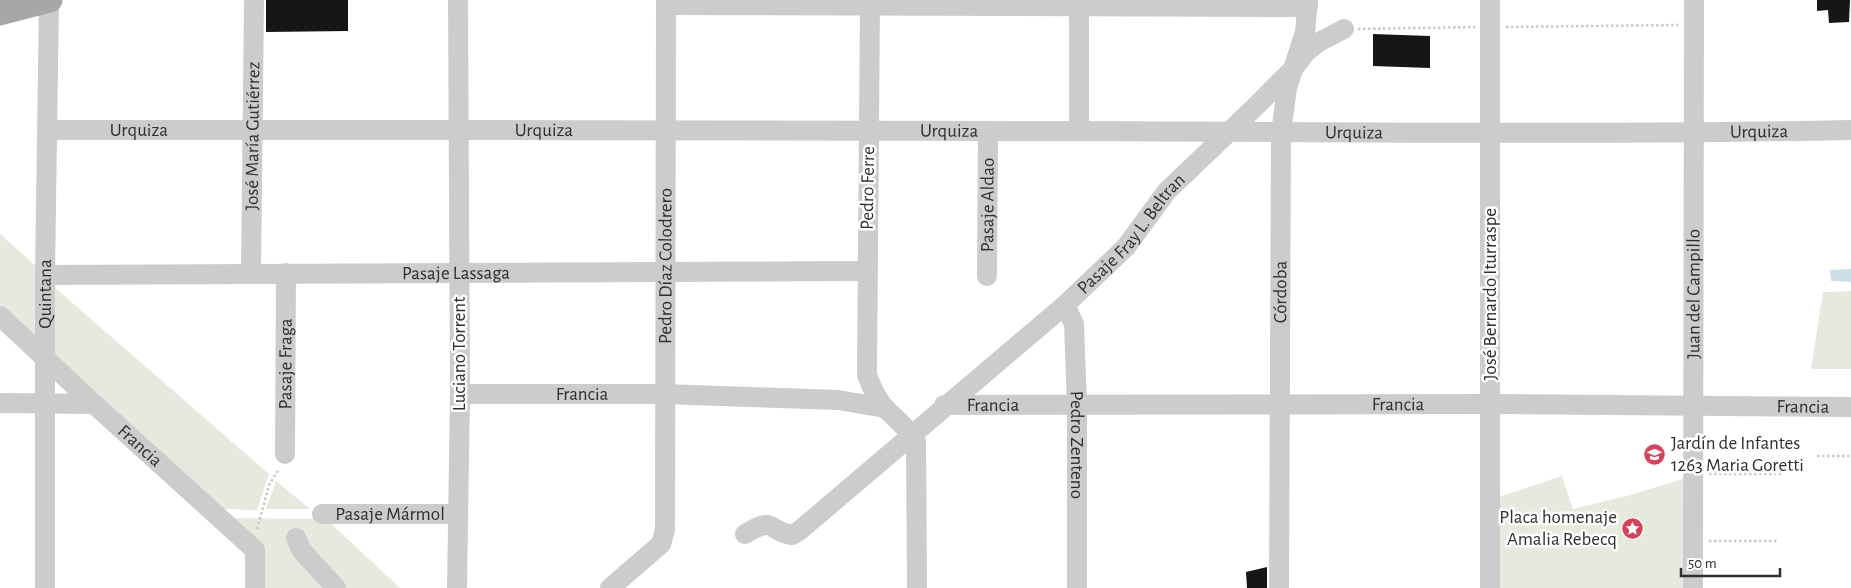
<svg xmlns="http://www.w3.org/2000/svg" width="1851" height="588" viewBox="0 0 1851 588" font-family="'Alegreya Sans',sans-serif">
<rect width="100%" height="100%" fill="#fff"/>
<g fill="#e6eade">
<path d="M0 234 39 269V343L0 307Z"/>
<path d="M53 286 269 474 257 510 218 509 53 356Z"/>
<path d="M1851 291V369H1811L1823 292Z"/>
<path d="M1562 476 1573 509 1634 494 1685 478 1684 588H1499V497Z"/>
<path d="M276 481 310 509H266Z"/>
<path d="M228 518 326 519 400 588H261Z"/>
</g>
<path fill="#cce0e8" d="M1851 269V282L1831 281 1830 270Z"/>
<g fill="#161616">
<path d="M266 0H348V31L266 32Z"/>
<path d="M1817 0H1850L1849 22 1829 23 1828 10 1817 11Z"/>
<path d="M1373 34 1430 36V68L1373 66Z"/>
<path d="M1267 567V588H1247L1246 572Z"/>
</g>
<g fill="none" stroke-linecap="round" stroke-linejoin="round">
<g stroke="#c9c9c9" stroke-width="2.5" stroke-dasharray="2.5 2.5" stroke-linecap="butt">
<path d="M1506 27 1678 25"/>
<path d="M1358 29 1475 27"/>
<path d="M1817 456H1851"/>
<path d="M1709 474H1781"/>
<path d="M257 529 269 485 279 469"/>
<path d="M1709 541H1779"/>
</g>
<g stroke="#ccc" stroke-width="20">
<path d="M870 0 867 375C872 388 877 400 887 410 897 420 909 429 916 442L917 588"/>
<path d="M1490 0V588"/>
<path d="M666 5 1308 7"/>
<path id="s1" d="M48 130C392 130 737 130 1081 131 1338 132 1594 135 1851 130"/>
<path d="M1079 131V0"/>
<path id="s2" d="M251 274 254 0"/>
<path id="s3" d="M45 275 867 271"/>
<path id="s4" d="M987 276 988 132"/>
<path id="s5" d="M1065 305 1074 324 1077 405V588"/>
<path d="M0 316 94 404"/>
<path id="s6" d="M460 394H664L838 400 885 408"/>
<path id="s7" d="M0 403 94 404 255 550V588"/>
<path id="s8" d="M944 405 1490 404 1851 407"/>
<path id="s9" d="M285 454 286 273"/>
<path id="s10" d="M322 514H457"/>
<path id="s11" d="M745 534C777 515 766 531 792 535L799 531 1065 305 1126 247 1167 191 1253 109 1294 68 1305 53 1319 42 1344 29"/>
<path d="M296 538 302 551 336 588"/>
<path id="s12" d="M45 588V275L49 0"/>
<path d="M457 588 460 394 458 0"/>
<path id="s13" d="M610 588 661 544 665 530 666 0"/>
<path id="s14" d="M1279 588 1281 133 1287 88 1305 32 1308 0"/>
<path id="s15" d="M1693 588 1694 0"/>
</g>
<path stroke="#a7a7a7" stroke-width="25" d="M0 13 50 0"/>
</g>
<defs>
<symbol id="school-disc" viewBox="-11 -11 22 22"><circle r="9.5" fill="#d3435b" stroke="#fff"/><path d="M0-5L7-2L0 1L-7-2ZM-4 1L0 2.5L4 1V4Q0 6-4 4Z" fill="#fff"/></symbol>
<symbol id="sight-disc" viewBox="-11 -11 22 22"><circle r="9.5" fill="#d3435b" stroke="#fff"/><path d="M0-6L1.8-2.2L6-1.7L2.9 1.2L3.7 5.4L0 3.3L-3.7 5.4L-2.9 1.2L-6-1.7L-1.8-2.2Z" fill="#fff"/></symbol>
</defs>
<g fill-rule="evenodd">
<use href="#school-disc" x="1642" y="442" width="25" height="25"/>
<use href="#sight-disc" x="1620" y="516" width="25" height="25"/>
</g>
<g text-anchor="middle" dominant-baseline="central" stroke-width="5" stroke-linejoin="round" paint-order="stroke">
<g font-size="19" fill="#2f2f2f" stroke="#fff">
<text stroke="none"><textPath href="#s1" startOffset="91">Urquiza</textPath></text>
<text stroke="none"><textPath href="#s1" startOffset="496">Urquiza</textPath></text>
<text stroke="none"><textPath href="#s1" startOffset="901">Urquiza</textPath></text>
<text stroke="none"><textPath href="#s1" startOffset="1306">Urquiza</textPath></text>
<text stroke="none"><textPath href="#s1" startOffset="1711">Urquiza</textPath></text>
<text stroke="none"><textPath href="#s2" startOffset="138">José María Gutiérrez</textPath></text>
<text transform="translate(868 188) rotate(-89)">Pedro Ferre</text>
<text stroke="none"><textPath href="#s4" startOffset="71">Pasaje Aldao</textPath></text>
<text stroke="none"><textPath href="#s11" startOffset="506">Pasaje Fray L. Beltran</textPath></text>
<text stroke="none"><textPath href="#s13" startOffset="346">Pedro Díaz Colodrero</textPath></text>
<text stroke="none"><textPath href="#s3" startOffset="411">Pasaje Lassaga</textPath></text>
<text stroke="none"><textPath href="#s14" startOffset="296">Córdoba</textPath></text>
<text stroke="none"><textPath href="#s12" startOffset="294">Quintana</textPath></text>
<text transform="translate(1490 294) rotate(-90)">José Bernardo Iturraspe</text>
<text stroke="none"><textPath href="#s15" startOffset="294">Juan del Campillo</textPath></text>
<text transform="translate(459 354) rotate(-90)">Luciano Torrent</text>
<text stroke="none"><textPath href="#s9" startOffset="90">Pasaje Fraga</textPath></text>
<text stroke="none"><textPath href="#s6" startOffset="122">Francia</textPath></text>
<text stroke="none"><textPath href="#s8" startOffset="454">Francia</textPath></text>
<text stroke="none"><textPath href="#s8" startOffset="49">Francia</textPath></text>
<text stroke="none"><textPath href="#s8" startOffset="859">Francia</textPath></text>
<text stroke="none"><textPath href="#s7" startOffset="156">Francia</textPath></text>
<text stroke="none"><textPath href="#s5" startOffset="142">Pedro Zenteno</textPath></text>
<text stroke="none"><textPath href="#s10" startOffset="68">Pasaje Mármol</textPath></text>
</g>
<g font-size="19" fill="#2f2f2f" stroke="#fff" text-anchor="start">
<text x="1671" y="443">Jardín de Infantes<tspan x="1671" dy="22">1263 Maria Goretti</tspan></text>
<text x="1617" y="517" text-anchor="end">Placa homenaje<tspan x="1617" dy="22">Amalia Rebecq</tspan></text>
</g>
</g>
<path d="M1681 568v8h99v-8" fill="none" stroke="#2f2f2f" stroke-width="2.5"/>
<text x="1688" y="568" font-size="15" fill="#2f2f2f" stroke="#ffffff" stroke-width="4" paint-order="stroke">50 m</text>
</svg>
